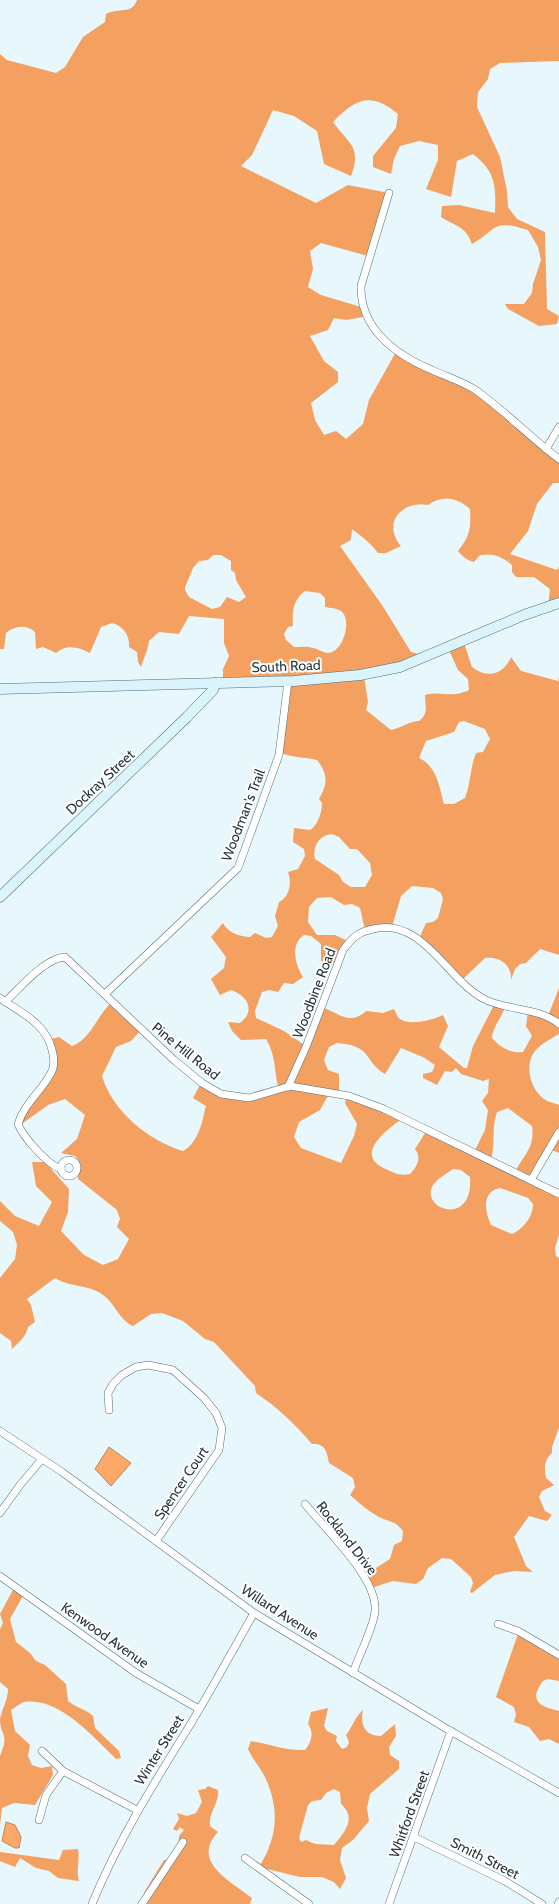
<svg xmlns="http://www.w3.org/2000/svg" width="559" height="1904" viewBox="0 0 559 1904" font-family="Cabin,sans-serif">
<rect width="100%" height="100%" fill="#e8f7fc"/>
<g fill="#f3a061" fill-rule="evenodd">
<path d="M137 0H559V61L500 63 490 69 488 79 478 92 477 107 500 157 507 191 508 207 517 219 545 232 547 309 559 316 557 324 539 326 508 309 505 304H524L532 293 533 284 541 260 538 247 528 230C491 219 499 228 472 244 465 225 456 227 441 217L442 206 459 205 495 213C496 186 496 172 473 154L457 161 451 197 426 189 438 160V145L419 141 400 146 394 159 391 174 373 167V156L396 128 398 114C371 92 356 98 333 122 349 144 362 147 351 176L324 164 317 131 294 116 273 110 252 155 241 166 316 203 348 185 389 193 368 256 321 243 310 251 313 269 308 287 321 295 361 307 363 317 346 320 334 318 328 330 310 336 324 361 338 372V382L311 403 315 420 324 435 336 431 346 439 363 424 369 400 397 350 488 396 559 458V483H553L537 504 528 531 510 554 557 570 559 567V603L548 607 550 589 534 577H516L512 572V565C501 556 494 553 480 555L474 562C467 560 463 557 458 551 470 536 471 529 470 509 456 497 443 495 428 505 401 500 382 524 401 546L386 553H378C371 543 361 536 352 529L351 540 340 546 382 605 411 652 426 656 364 676 368 702 366 710 391 730C401 728 410 721 419 721 429 714 425 706 425 695 440 690 451 699 469 690L468 679 458 670 449 650 464 643 472 667C487 679 504 675 511 657L521 671 558 681 559 677V955L540 949 526 963 520 964 515 969 511 980C512 965 500 956 485 958L462 980 419 939 426 923 433 922 438 918 443 899 441 893 433 888 412 886 401 896 392 927 365 930 360 908 352 904 344 905 331 897 317 898 309 907 308 922 317 935H335L350 942 337 965 321 961V944L311 936 304 935C290 944 295 965 303 977L293 984 284 983 278 992 269 990 262 992 255 1011 256 1018 284 1031 307 1047 324 1008C341 1015 351 1025 366 1011L383 1013 394 1009C396 1012 396 1016 400 1019 410 1026 433 1020 443 1015L448 1026 439 1047 464 1068H467L473 1046 494 1005 505 1007C501 1019 493 1026 492 1038 500 1047 511 1054 523 1052L532 1036 526 1026 528 1012 548 1016 559 988V1034C552 1038 541 1044 536 1050 524 1063 529 1088 544 1099 548 1102 555 1103 559 1105V1153L552 1150 532 1180 559 1194V1235L555 1248 556 1256 559 1258V1428L552 1447V1453C544 1460 544 1468 546 1478L554 1485 542 1491 539 1497 545 1511 552 1515 547 1521 529 1516 514 1537 526 1566 533 1572 514 1571 495 1575 472 1593 470 1592 473 1583 471 1577 451 1559 442 1558 428 1568 423 1579 416 1584 393 1581 371 1588 365 1575 390 1559 394 1545 402 1541 403 1531C394 1520 391 1523 379 1517 368 1511 359 1503 350 1495L355 1487 353 1478 329 1463C327 1451 325 1443 312 1444 295 1424 277 1407 256 1393L255 1386 214 1342 205 1339 183 1321 162 1313 151 1314 133 1326C119 1320 115 1303 103 1295 89 1284 71 1288 55 1278L27 1299 31 1305 35 1322 28 1327C26 1337 19 1342 12 1349L11 1341 0 1333V1278L15 1259 17 1245 13 1232 0 1221V1201L15 1216 39 1226 52 1202 36 1186 32 1162H45L69 1189 68 1212 61 1231 84 1255 103 1265 118 1259 129 1239 117 1227 120 1219 117 1210 78 1179 79 1161 75 1156 61 1153 77 1139 85 1115 65 1099 48 1105 19 1126 21 1117 52 1073 51 1039 59 1037 72 1046C90 1040 97 1016 111 1003L141 1030 131 1041 116 1047 102 1076C112 1111 149 1141 183 1151 199 1142 202 1122 206 1106L193 1098 201 1083 233 1097 279 1090C274 1073 276 1054 266 1039L241 1040 232 1031 228 1022 240 1023C256 1011 248 996 231 990L220 995 211 979 224 968 226 957 211 937 223 923C227 932 240 937 250 937L255 933 266 938 272 937 278 926 275 916 279 902C290 897 292 882 288 872L298 869 305 856 304 849 293 842 294 828 310 830C318 825 322 812 322 803L319 799C328 784 328 774 317 760 304 757 293 758 281 753L289 683 223 682V669L229 656 224 643V619L189 616 179 634 159 632 149 641C148 651 144 657 141 667L138 662 137 652 129 647C130 635 123 626 112 623L101 627 90 653C78 647 67 644 56 653L43 647 36 649 35 632C26 624 14 626 6 633L4 649H0V54L7 60 56 73 65 67 83 37 105 22 106 14C119 7 132 15 137 0ZM213 555H221L231 561V570L235 573 236 580 246 597 239 602 227 597 220 607 212 609 189 597 185 590V587L193 568 199 561 208 560ZM305 591 320 593 325 598V607C330 608 337 608 341 611 352 619 344 648 332 652 326 655 319 649 313 648 307 646 300 647 294 647L286 640 284 634 288 627 293 626C292 611 293 600 305 591ZM464 721 485 729 490 739 483 752 476 753C470 768 471 782 465 798L454 804H444C439 786 437 766 419 758L426 741 454 732 459 722ZM332 834 339 837 350 849H357L370 863 372 875 365 887H351L343 882 339 875 315 859C312 847 319 835 332 834ZM337 1043C374 1046 362 1060 385 1074L401 1048 423 1057 435 1065 432 1072 423 1074V1078L437 1085 445 1071 452 1072 456 1068 461 1074 483 1081 489 1079 488 1093 482 1101 488 1110 485 1130 474 1152 427 1130 415 1149C422 1158 417 1167 410 1174 401 1176 396 1174 388 1170 352 1156 385 1131 403 1118L347 1096 345 1103 357 1124 354 1136 341 1163 301 1148 294 1137 299 1122 320 1110 330 1092 339 1093V1074L328 1070 324 1060 329 1047ZM508 1108 532 1126C535 1148 524 1154 515 1172L491 1160C496 1142 491 1131 497 1112ZM453 1169 461 1170 470 1177C474 1226 422 1211 432 1187 435 1180 446 1174 453 1169ZM500 1188 528 1198 533 1204C533 1217 523 1229 512 1234L491 1225C485 1212 481 1192 500 1188Z"/>
<path d="M14 1588 24 1594 10 1619 16 1642 30 1653 36 1661 45 1665 66 1684 68 1701C76 1708 86 1709 93 1716L95 1728 119 1751 121 1758 116 1759C93 1737 60 1697 24 1702 20 1703 15 1708 11 1710L15 1731 30 1745 28 1756 32 1765 41 1768 52 1766 53 1775 35 1805 14 1803 2 1808 0 1825V1756C10 1732 0 1737 0 1719 2 1709 8 1700 8 1689L0 1682V1629L3 1623 0 1614Z"/>
<path d="M519 1631 559 1654V1681L548 1679 543 1681C528 1701 540 1707 559 1711V1744L549 1739 540 1741 529 1727 514 1722 516 1715 514 1707 496 1697Z"/>
<path d="M328 1708 324 1726 327 1731 337 1736 336 1741 342 1749 347 1747 349 1742 346 1735C353 1726 355 1717 363 1710 360 1724 364 1736 381 1736L395 1724 396 1736 389 1747 390 1755 399 1761V1769L370 1794 367 1808 369 1821 353 1840 342 1848 340 1860 346 1878 340 1889 334 1882 322 1877H300L259 1867C277 1838 280 1811 266 1779 261 1769 253 1760 248 1749L251 1741C269 1744 287 1751 305 1750 312 1742 314 1732 308 1724L311 1712ZM334 1789 340 1792 341 1804C357 1818 345 1832 334 1845L315 1844 306 1840 301 1842 299 1838 308 1805 312 1801 321 1800 326 1793Z"/>
<path d="M208 1786 218 1790C220 1802 208 1813 210 1826L218 1832C190 1862 232 1882 252 1898L250 1904H140L145 1891 164 1860H169L178 1850 179 1836 184 1830 180 1827 177 1831 173 1829 179 1819 177 1813 187 1816 196 1813 202 1802 198 1790 205 1789Z"/>
<path d="M78 1849C80 1860 76 1870 79 1881L58 1878 49 1871 36 1868 20 1858 15 1867 0 1861V1852L59 1860 63 1850Z"/>
</g>
<g fill="#fca869" stroke="#bc865c">
<path d="M109 1447 131 1463 111 1486 95 1469Z"/>
<path d="M6 1822 15 1825 21 1837 19 1848H15L2 1841Z"/>
</g>
<g fill="none" stroke-linecap="round" stroke-linejoin="round">
<defs>
<g id="street">
<path d="M389 193 361 286C360 329 396 355 432 370 447 377 464 382 477 391 506 412 531 438 559 459"/>
<path d="M546 449 559 427"/>
<path d="M105 994 238 868 279 755 288 681"/>
<path d="M0 998C21 1013 46 1023 52 1050 54 1057 55 1066 51 1073 42 1091 25 1102 18 1124 23 1137 48 1165 61 1169"/>
<path d="M5 1002C20 988 45 958 65 957L174 1060 202 1083 221 1094 249 1098 290 1086 349 1096 384 1109 559 1194"/>
<path d="M288 1087 306 1047 343 950C352 938 358 932 373 929 423 917 446 979 484 999 507 1011 539 1007 559 1024"/>
<circle cx="69" cy="1168" r="8"/>
<path d="M531 1180 559 1132"/>
<path d="M109 1410 108 1393 113 1384 122 1375 136 1367 148 1365 173 1370 204 1398 216 1413 222 1428 219 1450 156 1541"/>
<path d="M0 1431 62 1472 254 1613 447 1729 559 1793"/>
<path d="M305 1504C325 1529 378 1578 375 1611 374 1627 358 1657 353 1673"/>
<path d="M0 1513 20 1485 42 1459"/>
<path d="M0 1576 136 1673 199 1709"/>
<path d="M498 1624 518 1631 559 1655"/>
<path d="M42 1751 63 1771 137 1810"/>
<path d="M39 1820 46 1795 63 1771"/>
<path d="M414 1837 505 1881 542 1904"/>
<path d="M245 1858 309 1904"/>
<path d="M92 1904C117 1843 151 1788 185 1733 210 1693 231 1653 254 1613"/>
<path d="M142 1904 183 1842"/>
<path d="M389 1904 451 1731"/>
<path d="M558 1904 559 1902"/>
</g>
<g id="secondary">
<path d="M0 689 294 681 360 675 400 667 524 615 559 603"/>
<path d="M0 897 187 717 213 690 215 683"/>
</g>
</defs>
<use href="#street" stroke="#4d6f7b" stroke-width="8"/>
<use href="#secondary" stroke="#4d6f7b" stroke-width="11"/>
<use href="#street" stroke="#fff" stroke-width="7"/>
<use href="#secondary" stroke="#dbf3fb" stroke-width="10"/>
</g>
<g text-anchor="middle" dominant-baseline="central" stroke-width="4" stroke-linejoin="round" paint-order="stroke">
<g font-size="14" fill="#27363c" stroke="#fff">
<text transform="translate(286 666) rotate(-2)">South Road</text>
<text transform="translate(100 782) rotate(-43)">Dockray Street</text>
<text transform="translate(243 815) rotate(-69)">Woodman's Trail</text>
<text transform="translate(314 993) rotate(-69)">Woodbine Road</text>
<text transform="translate(186 1051) rotate(39)">Pine Hill Road</text>
<text transform="translate(181 1483) rotate(-56)">Spencer Court</text>
<text transform="translate(347 1538) rotate(52)">Rockland Drive</text>
<text transform="translate(280 1612) rotate(33)">Willard Avenue</text>
<text transform="translate(105 1635) rotate(35)">Kenwood Avenue</text>
<text transform="translate(159 1750) rotate(-58)">Winter Street</text>
<text transform="translate(409 1814) rotate(-70)">Whitford Street</text>
<text transform="translate(485 1858) rotate(27)">Smith Street</text>
</g>
</g>
</svg>
